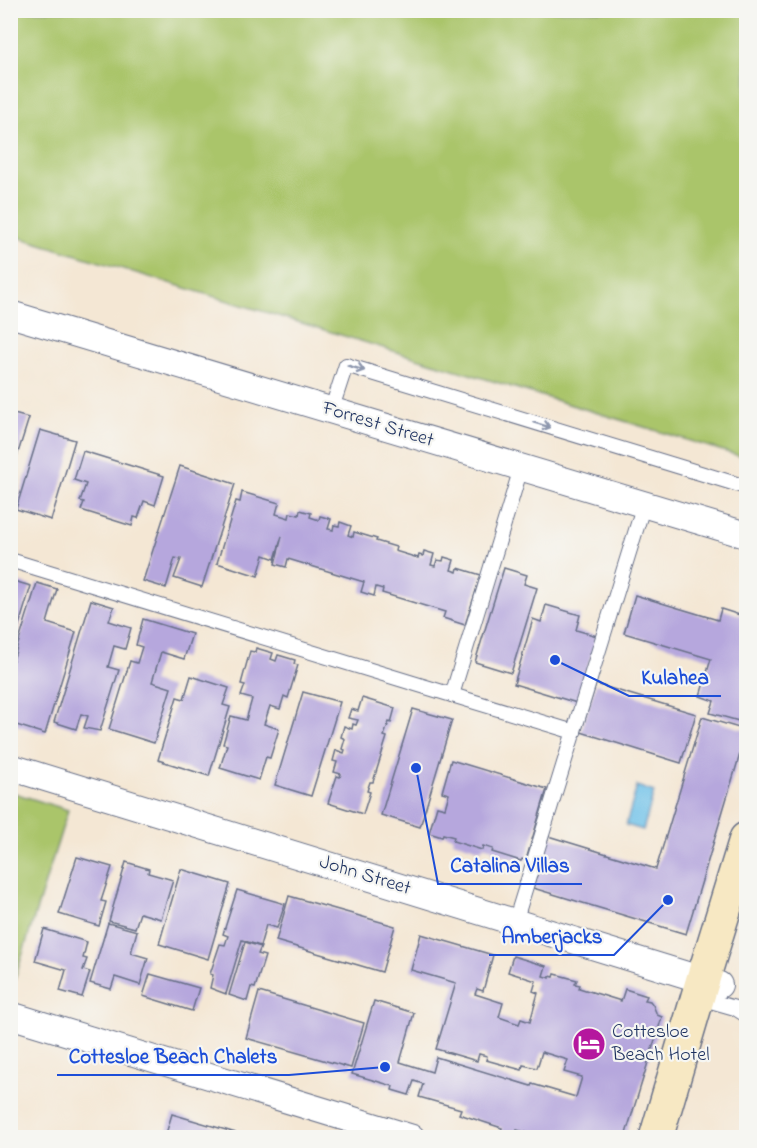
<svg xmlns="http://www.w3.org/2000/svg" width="757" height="1148" viewBox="0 0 757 1148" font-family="'Indie Flower',sans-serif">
<rect width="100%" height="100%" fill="#f6f6f2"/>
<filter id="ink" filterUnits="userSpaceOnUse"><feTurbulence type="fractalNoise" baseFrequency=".0167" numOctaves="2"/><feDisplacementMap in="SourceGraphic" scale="12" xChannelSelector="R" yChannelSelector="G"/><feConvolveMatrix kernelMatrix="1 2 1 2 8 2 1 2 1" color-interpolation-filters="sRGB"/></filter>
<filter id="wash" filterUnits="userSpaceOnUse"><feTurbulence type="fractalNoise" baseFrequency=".008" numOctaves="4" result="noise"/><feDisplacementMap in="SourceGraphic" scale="24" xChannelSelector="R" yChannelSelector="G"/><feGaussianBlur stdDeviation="1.35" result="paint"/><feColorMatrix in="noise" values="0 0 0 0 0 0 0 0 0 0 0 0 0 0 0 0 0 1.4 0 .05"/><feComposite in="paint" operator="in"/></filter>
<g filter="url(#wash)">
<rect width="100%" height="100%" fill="#f4e7d4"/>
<g fill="#aac56b" stroke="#627a64" stroke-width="1.5">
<path d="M10 11H746V458L11 235Z"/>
<path d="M11 792 68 810 11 991 10 792Z"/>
</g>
<path fill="#6cc0e8" stroke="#4478a3" stroke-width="1.5" d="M637 786 654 792 643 830 626 825Z"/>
<g id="blocks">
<g fill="#b6a7dd">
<path d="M10 413 29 418 11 475H10Z"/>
<path d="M40 430 75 440 51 520 16 509Z"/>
<path d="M83 451 164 476 155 505 144 501 138 518 134 517 132 526 81 510 84 502 80 501 86 484 74 480Z"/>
<path d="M180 466 235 484 202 587 174 578 181 559 175 558 166 588 143 581Z"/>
<path d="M242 492 279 503 276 514 289 518 290 513 299 515 300 510 311 513 310 517 319 520 320 516 331 519 328 529 333 530 334 525 339 526 340 522 351 526 348 535 353 537 354 532 377 539 376 541 396 547 395 551 418 558 419 555 423 556 424 551 434 554 431 565 435 566 437 560 443 561 444 557 454 560 451 570 457 572 458 568 481 575 465 625 443 618 445 612 382 593 383 589 376 587 374 596 361 592 364 582 288 559 286 567 275 564 282 536 275 559 264 555 258 576 217 563 236 501 240 502Z"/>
<path d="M504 568 527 575 524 584 537 588 511 673 475 662Z"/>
<path d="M10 580 31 586 11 651H10Z"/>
<path d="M37 583 57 589 47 623 76 632 45 734 10 723V670Z"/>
<path d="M635 595 718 620 721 609 746 617V723L710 713 714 701 700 696 711 659 624 633Z"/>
<path d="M91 600 114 607 109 621 131 628 125 649 114 646 108 667 119 670 100 731 84 728 88 716 81 714 76 729 54 722Z"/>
<path d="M546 605 580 615 576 630 597 636 577 703 514 684 533 619 541 622Z"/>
<path d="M143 619 192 634 184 659 161 652 152 682 171 688 154 743 109 729 130 661 137 663 142 647 136 645Z"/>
<path d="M256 648 273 653 271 659 276 661 278 655 295 660 294 664 298 665 288 698 284 696 280 709 270 706 264 724 279 729 270 758 266 757 259 780 220 768 227 745 223 744 231 716 246 720 252 699 241 696 245 685 241 684 250 651 255 652Z"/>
<path d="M191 676 229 688 223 705 230 707 209 776 158 760 177 697 184 699Z"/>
<path d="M596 684 696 714 681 763 581 732Z"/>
<path d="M303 692 340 702 311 796 275 785Z"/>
<path d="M362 698 395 708 391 723 389 722 384 736 387 737 373 782H370L367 791 370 792 363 814 328 803 337 776 340 777 341 774 334 772 337 762 333 761 336 750 344 753 345 750 342 749 345 739 341 737 344 726 352 729 353 724 356 725 358 720 348 718 351 709 358 711Z"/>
<path d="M413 709 452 720 420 827 381 815Z"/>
<path d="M702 717 746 730V734L686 934 533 888 548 836 656 869Z"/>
<path d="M451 760 547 789 526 860 522 859 521 861 492 852 493 849 483 846 482 850 453 841 454 837 443 834 442 837 429 833 437 806 445 808 449 794 442 792Z"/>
<path d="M77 857 112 867 101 901 106 902 99 926 59 914Z"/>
<path d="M126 862 149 869 148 873 173 880 161 919 140 913 135 928 109 921Z"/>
<path d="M181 869 230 884 208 959 159 944Z"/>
<path d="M237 890 285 904 277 928 266 925 260 946 242 940 226 994 210 988 213 975 210 974 220 944 225 945 228 936 223 934Z"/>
<path d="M289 896 395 926 382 972 276 941Z"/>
<path d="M108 923 137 931 131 953 148 958 140 985 115 977 111 989 90 983Z"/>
<path d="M44 929 87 942 83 958 87 959 83 970 90 972 82 997 60 991 66 970 35 961Z"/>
<path d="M421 934 493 955 483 991 477 989 475 994 503 1003 499 1017 519 1024 521 1019 530 1022 538 993 533 991 536 981 508 972 513 956 546 966 543 976 550 978V976L554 977 555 974 577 980 575 984 580 985 579 988 621 1001 625 989 647 996 645 1000 650 1001 653 1005 657 1015 662 1017 625 1137H542L517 1130 515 1137H504L500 1136 502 1128 459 1114 461 1109 419 1097 423 1084 414 1081 409 1095 392 1090 393 1086 352 1074 374 1001 414 1013 400 1062 432 1072 436 1057 531 1086 532 1084 576 1097 582 1077 564 1072 568 1060 542 1052 537 1068 523 1065 522 1070 486 1060 487 1056 479 1054 477 1061 436 1049 456 983 411 970Z"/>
<path d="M245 942 261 947 258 954 265 956 255 988 251 987 247 1001 229 995Z"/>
<path d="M150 974 199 988 192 1011 143 996Z"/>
<path d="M259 992 364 1023 351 1068 246 1038Z"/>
<path d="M172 1114 243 1135V1137H165Z"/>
</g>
</g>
</g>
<g filter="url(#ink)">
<use href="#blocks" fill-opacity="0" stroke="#676f87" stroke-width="1.5"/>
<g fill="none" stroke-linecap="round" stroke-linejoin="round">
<defs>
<g id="lane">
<path d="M331 411 346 365 746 487"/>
<path d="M10 560 452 695 521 468"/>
<path d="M452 695 574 732"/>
<path d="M515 922 644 504"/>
<path d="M714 1002 735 1008 746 1015"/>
</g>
<g id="street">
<path d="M10 314 746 535"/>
<path d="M10 767 719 985"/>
<path d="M10 1015 412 1138"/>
</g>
<path id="secondary" d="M656 1138 703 979 746 839"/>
</defs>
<use href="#lane" stroke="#676f87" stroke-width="16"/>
<use href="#street" stroke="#676f87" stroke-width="28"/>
<use href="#secondary" stroke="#676f87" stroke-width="36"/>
<use href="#lane" stroke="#fff" stroke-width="14"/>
<use href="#street" stroke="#fff" stroke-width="26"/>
<use href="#secondary" stroke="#f7e8c3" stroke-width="33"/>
</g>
<defs><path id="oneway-shaft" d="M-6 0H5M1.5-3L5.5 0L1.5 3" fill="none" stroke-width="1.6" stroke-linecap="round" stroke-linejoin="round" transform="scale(1.5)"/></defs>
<g stroke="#8d97ae">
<use href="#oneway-shaft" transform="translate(356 368) rotate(16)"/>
<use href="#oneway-shaft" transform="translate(542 425) rotate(17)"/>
</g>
</g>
<defs>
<symbol id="hotel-disc" viewBox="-11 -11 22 22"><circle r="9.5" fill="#b5179e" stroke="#f6f6f2"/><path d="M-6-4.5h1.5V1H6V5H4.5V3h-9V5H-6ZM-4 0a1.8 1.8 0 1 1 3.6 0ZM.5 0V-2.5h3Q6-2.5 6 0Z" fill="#fff"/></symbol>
</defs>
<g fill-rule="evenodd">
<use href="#hotel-disc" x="570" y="1025" width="38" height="38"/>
</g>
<g text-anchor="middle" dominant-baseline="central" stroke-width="4.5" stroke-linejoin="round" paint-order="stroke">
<g font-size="20" fill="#1b2f5e" stroke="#f6f6f2">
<text transform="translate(378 425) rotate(17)">Forrest Street</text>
<text transform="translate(365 876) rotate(17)">John Street</text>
</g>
<g font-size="20" fill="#1b2f5e" stroke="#f6f6f2" text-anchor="start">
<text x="612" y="1032">Cottesloe<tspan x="612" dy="23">Beach Hotel</tspan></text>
</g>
</g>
<path fill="none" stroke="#1d4ed8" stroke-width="2" d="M555 660L629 696H721M416 768L438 884H582M668 900L614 955H489M385 1067L289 1075H57"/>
<g fill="#1d4ed8" stroke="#f6f6f2" stroke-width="2">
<circle cx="555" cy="660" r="6"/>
<circle cx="416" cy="768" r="6"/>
<circle cx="668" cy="900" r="6"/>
<circle cx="385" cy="1067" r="6"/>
</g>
<g font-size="21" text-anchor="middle" font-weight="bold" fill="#1d4ed8" stroke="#f6f6f2" stroke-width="4.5" stroke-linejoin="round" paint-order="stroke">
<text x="675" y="684">Kulahea</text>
<text x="510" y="872">Catalina Villas</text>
<text x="552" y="943">Amberjacks</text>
<text x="173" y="1063">Cottesloe Beach Chalets</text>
</g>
<rect width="757" height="1148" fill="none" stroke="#f6f6f2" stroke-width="36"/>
</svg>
